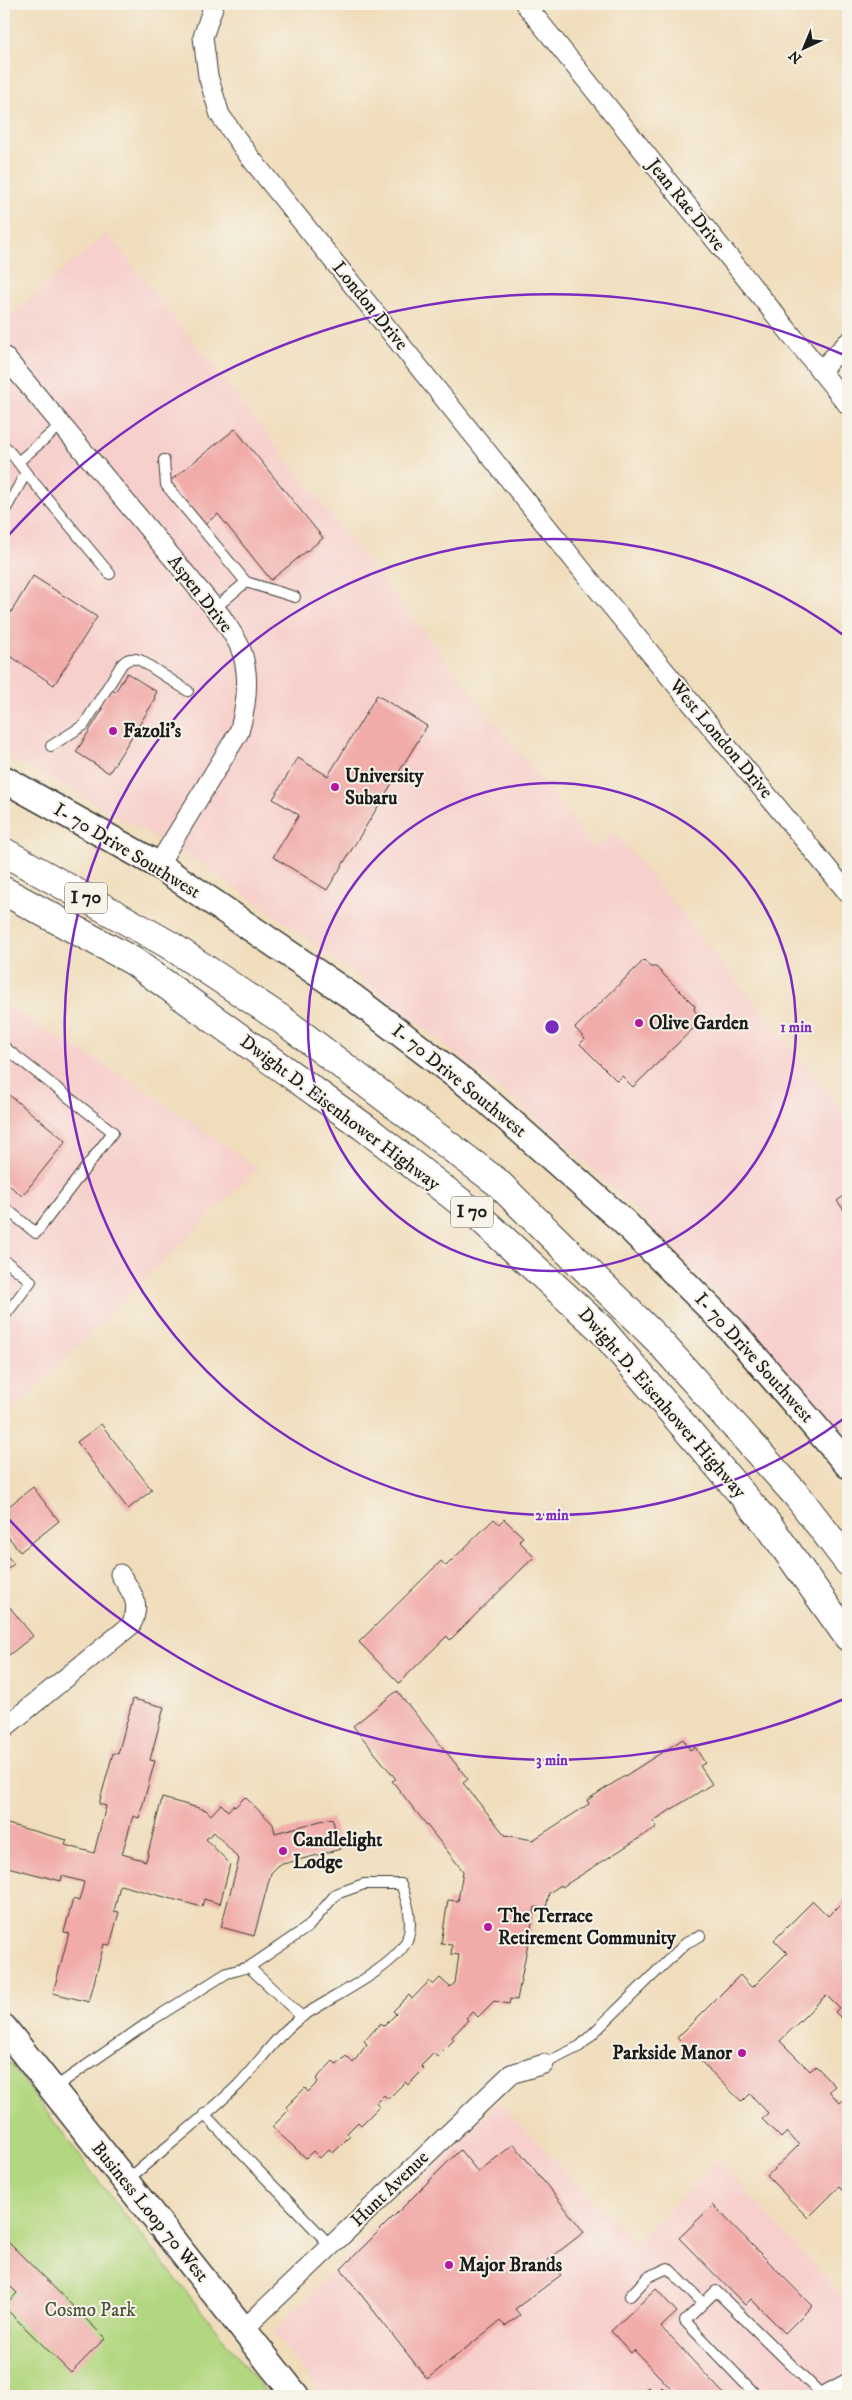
<svg xmlns="http://www.w3.org/2000/svg" width="852" height="2400" viewBox="0 0 852 2400" font-family="'IM FELL DW Pica',serif">
<rect width="100%" height="100%" fill="#f7f3e8"/>
<filter id="ink" filterUnits="userSpaceOnUse"><feTurbulence type="fractalNoise" baseFrequency=".02" numOctaves="2"/><feDisplacementMap in="SourceGraphic" scale="10" xChannelSelector="R" yChannelSelector="G"/><feConvolveMatrix kernelMatrix="1 2 1 2 8 2 1 2 1" color-interpolation-filters="sRGB"/></filter>
<filter id="wash" filterUnits="userSpaceOnUse"><feTurbulence type="fractalNoise" baseFrequency=".0096" numOctaves="4" result="noise"/><feDisplacementMap in="SourceGraphic" scale="20" xChannelSelector="R" yChannelSelector="G"/><feGaussianBlur stdDeviation="1.12" result="paint"/><feColorMatrix in="noise" values="0 0 0 0 0 0 0 0 0 0 0 0 0 0 0 0 0 1.4 0 .05"/><feComposite in="paint" operator="in"/></filter>
<g filter="url(#wash)">
<rect width="100%" height="100%" fill="#f0ddbc"/>
<g fill="#f7d0cc">
<path d="M107 233 595 848 615 832 848 1118V1446L764 1341 644 1218 549 1129 425 1029 299 932 196 861 55 781 4 756V321Z"/>
<path d="M4 1005 139 1086 257 1168 4 1420Z"/>
<path d="M499 2102 635 2244 718 2160 842 2296 848 2290V2396H324L273 2332Z"/>
</g>
<path fill="#b2d780" stroke="#677a4e" d="M4 2055 103 2187 269 2396H4Z"/>
<g id="blocks">
<g fill="#f1acaa">
<path d="M235 429 323 538 271 580 218 514 205 524 170 481Z"/>
<path d="M33 576 97 617 54 685 4 652V624Z"/>
<path d="M127 673 157 692 154 697 156 698 109 773 76 752 103 709 100 707 111 690 115 692Z"/>
<path d="M377 695 427 726 327 890 273 857 299 815 273 799 298 758 328 776Z"/>
<path d="M644 960 650 967H656L695 1006 694 1010 703 1019 633 1087 622 1076 617 1081 580 1044 585 1039 575 1028Z"/>
<path d="M4 1091 66 1141 22 1196 4 1181Z"/>
<path d="M848 1193V1215L837 1201Z"/>
<path d="M101 1424 152 1490 128 1509 77 1442Z"/>
<path d="M33 1487 59 1521 20 1552 4 1531V1510Z"/>
<path d="M494 1519 499 1524 504 1519 523 1537 519 1541 534 1557 450 1640 447 1636 399 1683 359 1642 441 1561 446 1566Z"/>
<path d="M4 1552 14 1564 4 1572Z"/>
<path d="M4 1600 33 1636 4 1659Z"/>
<path d="M397 1691 468 1779 463 1783 505 1835 533 1840 589 1804 587 1800 683 1739 690 1750 695 1747 705 1763 700 1766 712 1784 653 1821 657 1827 562 1887 561 1885 549 1893 546 1909 535 1907 517 2000 510 1999 509 2004 494 2001 478 2017 473 2012 466 2018 468 2020 452 2037 454 2040 437 2057 434 2053 421 2066 424 2069 408 2085 405 2082 388 2099 384 2095 376 2103 379 2107 361 2125 358 2122 347 2133 350 2136 333 2153 329 2149 320 2158 313 2151 306 2158 272 2127 289 2110 286 2107 305 2088 308 2092 318 2082 316 2079 333 2061 337 2065 346 2056 353 2063 367 2044 364 2041 381 2023 384 2026 396 2014 393 2011 409 1995 412 1999 429 1981 433 1985 440 1978 450 1987 455 1983 459 1955 451 1954 452 1945 441 1944 448 1900 458 1901 463 1871 392 1781 396 1779 353 1726Z"/>
<path d="M133 1699 164 1707 150 1760 155 1761 139 1818 133 1816 122 1854 146 1861 162 1798 206 1810 211 1815 221 1804 228 1811 233 1805 235 1807 245 1797 273 1824 275 1833 332 1818 341 1849 279 1865 271 1873 254 1936 221 1927 239 1859 214 1832 206 1839 230 1864 220 1904 204 1899 202 1907 120 1885 114 1911 119 1912 110 1945 104 1944 89 2002 53 1993 69 1933 64 1932 73 1899 79 1901 84 1882 62 1876 61 1881 4 1866V1823L67 1840 65 1845 94 1853 106 1806 99 1804 113 1753 118 1754Z"/>
<path d="M848 1896V2025L835 2012 839 2008 826 1995 780 2041 810 2071 816 2066 835 2086 829 2091 840 2103 848 2095V2196L839 2187 808 2218 767 2176 799 2145 787 2132 781 2138 762 2119 768 2113 750 2094 742 2102 677 2038 740 1975 752 1988 787 1953 774 1940 813 1901 828 1916Z"/>
<path d="M514 2144 584 2232 548 2260 561 2275 515 2309 520 2315 505 2326 500 2321 427 2379 341 2269 460 2150 478 2172Z"/>
<path d="M713 2205 812 2306 785 2333 751 2299 745 2305 679 2238Z"/>
<path d="M4 2238 105 2338 71 2373 4 2307 17 2293 4 2280Z"/>
<path d="M656 2289 677 2312 661 2327 724 2394 721 2396H678L634 2350 631 2353 611 2331Z"/>
<path d="M648 2387 655 2395 662 2387 671 2396H638Z"/>
</g>
</g>
</g>
<g filter="url(#ink)">
<use href="#blocks" fill-opacity="0" stroke="#3c3934" stroke-width="1"/>
<g fill="none" stroke-linecap="round" stroke-linejoin="round">
<defs>
<g id="lane">
<path d="M4 445 18 462"/>
<path d="M164 460 166 485 246 582 295 597"/>
<path d="M26 473 110 574"/>
<path d="M4 512 26 473 18 462 61 425"/>
<path d="M214 609 246 582"/>
<path d="M51 746 84 725 122 664C128 658 132 658 140 660L188 691"/>
<path d="M4 1047 113 1132 36 1233 4 1207"/>
<path d="M4 1260 31 1281 4 1317"/>
<path d="M249 1967 302 2017"/>
<path d="M544 2064 580 2046 686 1943 700 1936"/>
<path d="M54 2088 152 2020 227 1973 249 1967 308 1927 336 1894 364 1884H401C407 1901 414 1922 407 1940 395 1968 329 1998 303 2016 277 2034 260 2062 238 2085 203 2119 162 2150 125 2182"/>
<path d="M204 2114 331 2246"/>
<path d="M630 2296 648 2277 668 2268 703 2303"/>
<path d="M757 2396 685 2321 716 2291 823 2396"/>
</g>
<g id="street">
<path d="M214 4 203 37 208 76 220 115 249 156 594 585 848 893"/>
<path d="M525 4 848 405"/>
<path d="M4 356 221 616C227 626 235 636 240 647 251 674 247 704 239 732L158 865"/>
<path d="M820 371 848 342"/>
<path d="M4 1728 131 1625C142 1603 132 1593 120 1574"/>
<path d="M244 2329 511 2074 544 2064"/>
<path d="M824 2396 848 2383"/>
</g>
<g id="secondary">
<path d="M4 779 158 865 354 998 475 1090 623 1221 730 1328 848 1465"/>
<path d="M4 2028 296 2396"/>
</g>
<g id="highway">
<path d="M4 852 168 944 281 1019 497 1182 657 1339 799 1498 848 1562"/>
<path d="M4 891 133 961 364 1127 477 1215 601 1329 770 1527 848 1637"/>
</g>
</defs>
<use href="#lane" stroke="#3c3934" stroke-width="12"/>
<use href="#street" stroke="#3c3934" stroke-width="21"/>
<use href="#secondary" stroke="#3c3934" stroke-width="29"/>
<use href="#highway" stroke="#3c3934" stroke-width="30"/>
<use href="#lane" stroke="#fff" stroke-width="10"/>
<use href="#street" stroke="#fff" stroke-width="19"/>
<use href="#secondary" stroke="#fff" stroke-width="26"/>
<use href="#highway" stroke="#fff" stroke-width="28"/>
</g>
</g>
<g fill="none" stroke="#7b2cbf" stroke-width="2.5">
<circle cx="552" cy="1027" r="244"/>
<path d="M846 1417A488 488 0 1 1 846 637"/>
<path d="M844 1699A733 733 0 0 1 7 1517M7 537A733 733 0 0 1 844 355"/>
</g>
<g fill="#b5179e" stroke="#f7f3e8" stroke-width="2">
<circle cx="113" cy="731" r="5"/>
<circle cx="335" cy="787" r="5"/>
<circle cx="639" cy="1023" r="5"/>
<circle cx="283" cy="1851" r="5"/>
<circle cx="488" cy="1927" r="5"/>
<circle cx="742" cy="2053" r="5"/>
<circle cx="449" cy="2265" r="5"/>
</g>
<g text-anchor="middle" dominant-baseline="central" stroke-width="4" stroke-linejoin="round" paint-order="stroke">
<g fill="#f7f3e8" stroke="#5e5c59" stroke-width="1">
<rect x="65" y="882.5" width="42" height="31" rx="4"/>
<rect x="451" y="1196.5" width="42" height="31" rx="4"/>
</g>
<g font-size="18" font-weight="bold" fill="#1c1c1c">
<text x="86" y="898">I 70</text>
<text x="472" y="1212">I 70</text>
</g>
<g font-size="19" fill="#1c1c1c" stroke="#f7f3e8">
<text transform="translate(686 205) rotate(51)">Jean Rae Drive</text>
<text transform="translate(370 306) rotate(51)">London Drive</text>
<text transform="translate(200 594) rotate(52)">Aspen Drive</text>
<text transform="translate(721 739) rotate(50)">West London Drive</text>
<text transform="translate(127 851) rotate(31)">I- 70 Drive Southwest</text>
<text transform="translate(459 1081) rotate(39)">I- 70 Drive Southwest</text>
<text transform="translate(340 1113) rotate(37)">Dwight D. Eisenhower Highway</text>
<text transform="translate(754 1358) rotate(48)">I- 70 Drive Southwest</text>
<text transform="translate(662 1403) rotate(49)">Dwight D. Eisenhower Highway</text>
<text transform="translate(390 2189) rotate(-44)">Hunt Avenue</text>
<text transform="translate(150 2212) rotate(51)">Business Loop 70 West</text>
</g>
<g font-size="19" font-weight="bold" fill="#1c1c1c" stroke="#f7f3e8" text-anchor="start">
<text x="123" y="731">Fazoli's</text>
<text x="345" y="776">University<tspan x="345" dy="22">Subaru</tspan></text>
<text x="649" y="1023">Olive Garden</text>
<text x="293" y="1840">Candlelight<tspan x="293" dy="22">Lodge</tspan></text>
<text x="498" y="1916">The Terrace<tspan x="498" dy="22">Retirement Community</tspan></text>
<text x="732" y="2053" text-anchor="end">Parkside Manor</text>
<text x="459" y="2265">Major Brands</text>
</g>
<g font-size="19" fill="#49543a" stroke="#f7f3e8">
<text x="90" y="2310">Cosmo Park</text>
</g>
</g>
<circle cx="552" cy="1027" r="8" fill="#7b2cbf" stroke="#f7f3e8" stroke-width="2.5"/>
<g font-size="15" text-anchor="middle" font-weight="bold" fill="#7b2cbf" stroke="#f7f3e8" stroke-width="4" stroke-linejoin="round" paint-order="stroke">
<text x="796" y="1032">1 min</text>
<text x="552" y="1520">2 min</text>
<text x="552" y="1765">3 min</text>
</g>
<rect width="852" height="2400" fill="none" stroke="#f7f3e8" stroke-width="20"/>
<g transform="translate(804 48) rotate(224)" stroke="#f7f3e8" stroke-width="4" paint-order="stroke">
<path d="M0-4L9 19L0 12L-9 19Z" fill="#1c1c1c"/>
<text y="-8" font-size="14" font-weight="bold" text-anchor="middle" fill="#1c1c1c">N</text>
</g>
</svg>
